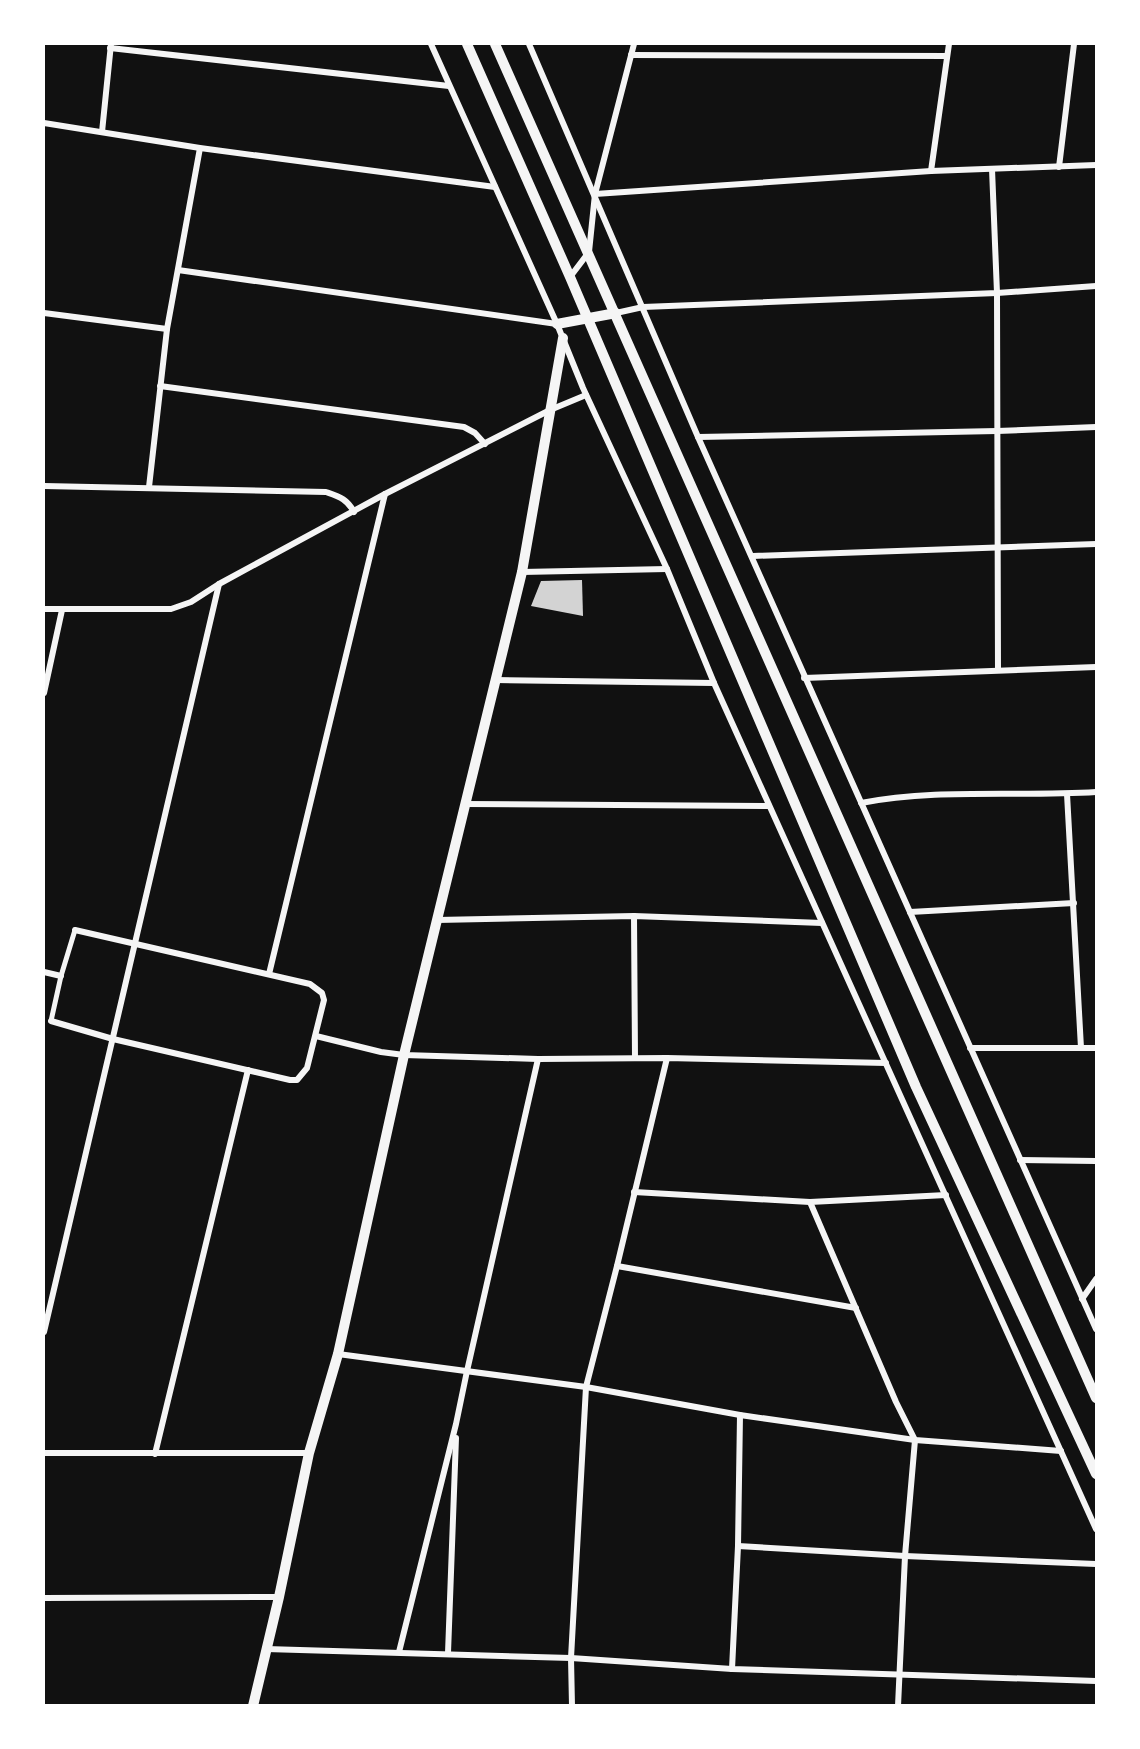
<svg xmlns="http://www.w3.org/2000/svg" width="1140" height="1749" viewBox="0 0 1140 1749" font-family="Ubuntu,sans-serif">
<rect width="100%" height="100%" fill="#111"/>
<path fill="#d3d3d3" d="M582 580 583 616 531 606 541 581Z"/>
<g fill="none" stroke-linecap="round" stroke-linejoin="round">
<path stroke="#f5f5f5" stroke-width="5" d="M51 1021 61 976 75 930"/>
<g stroke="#f5f5f5" stroke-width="6">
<path d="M431 44 557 324 583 388 667 569 714 683 1096 1529"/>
<path d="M529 44 698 437 1096 1329"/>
<path d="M110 48 449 86"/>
<path d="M631 55 947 56"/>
<path d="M44 123 200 148 495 187"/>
<path d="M102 132 111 44"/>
<path d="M1059 167 1074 44"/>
<path d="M992 169 997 293 998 670"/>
<path d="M931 171 949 44"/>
<path d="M595 194 931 171 1096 165"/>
<path d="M178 270 557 324"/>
<path d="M570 277 589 252 595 194 634 44"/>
<path d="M44 313 167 329"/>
<path d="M616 313 643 307 997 293 1096 286"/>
<path d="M160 386 464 427 475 433 485 444"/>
<path d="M698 437 997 431 1096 427"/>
<path d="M44 486 326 492C340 497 347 499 354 512"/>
<path d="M149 487 167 329 200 148"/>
<path d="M753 556 1096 544"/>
<path d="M522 572 667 569"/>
<path d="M44 609H171L191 602 219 584 385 494 550 410 586 395"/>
<path d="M804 678 1096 667"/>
<path d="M495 680 714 683"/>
<path d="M44 693 62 610"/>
<path d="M1067 794 1081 1048"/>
<path d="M861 803C938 788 1018 797 1096 792"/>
<path d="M465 804 769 806"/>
<path d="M910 912 1074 903"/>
<path d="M634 916 635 1058"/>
<path d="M437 920 634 916 822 923"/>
<path d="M44 972 61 976"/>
<path d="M269 974 385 494"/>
<path d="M51 1021 113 1039 290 1080H297L307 1068 324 1000 322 993 310 984 75 930"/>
<path d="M316 1036 381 1052 404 1055 538 1059 667 1058 886 1063"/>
<path d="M970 1048H1096"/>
<path d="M1020 1160 1096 1161"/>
<path d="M634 1192 810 1202 946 1195"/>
<path d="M810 1202 896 1402 915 1440"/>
<path d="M617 1266 856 1308"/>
<path d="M1082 1299 1096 1279"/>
<path d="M44 1332 219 584"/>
<path d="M338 1354 586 1387 740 1415 915 1440 1061 1451"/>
<path d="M44 1453H309"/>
<path d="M155 1454 248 1070"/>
<path d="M738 1546 905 1556 1096 1564"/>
<path d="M44 1598 279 1597"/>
<path d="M266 1649 571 1658 732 1669 1096 1681"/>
<path d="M399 1652 456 1424 467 1371 538 1059"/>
<path d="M448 1653 456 1438"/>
<path d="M732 1669 738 1546 740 1415"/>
<path d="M572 1706 571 1658 586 1387 617 1266 667 1058"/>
<path d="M898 1706 905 1556 915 1440"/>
</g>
<g stroke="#f5f5f5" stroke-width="10">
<path d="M467 44 570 277 916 1087 1096 1474"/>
<path d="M495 44 1096 1398"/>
<path d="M557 324 616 313"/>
<path d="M253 1706 279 1597 309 1453 338 1354 404 1055 522 572 563 338"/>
</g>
</g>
<rect width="1140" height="1749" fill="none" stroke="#ffffff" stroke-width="90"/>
</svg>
